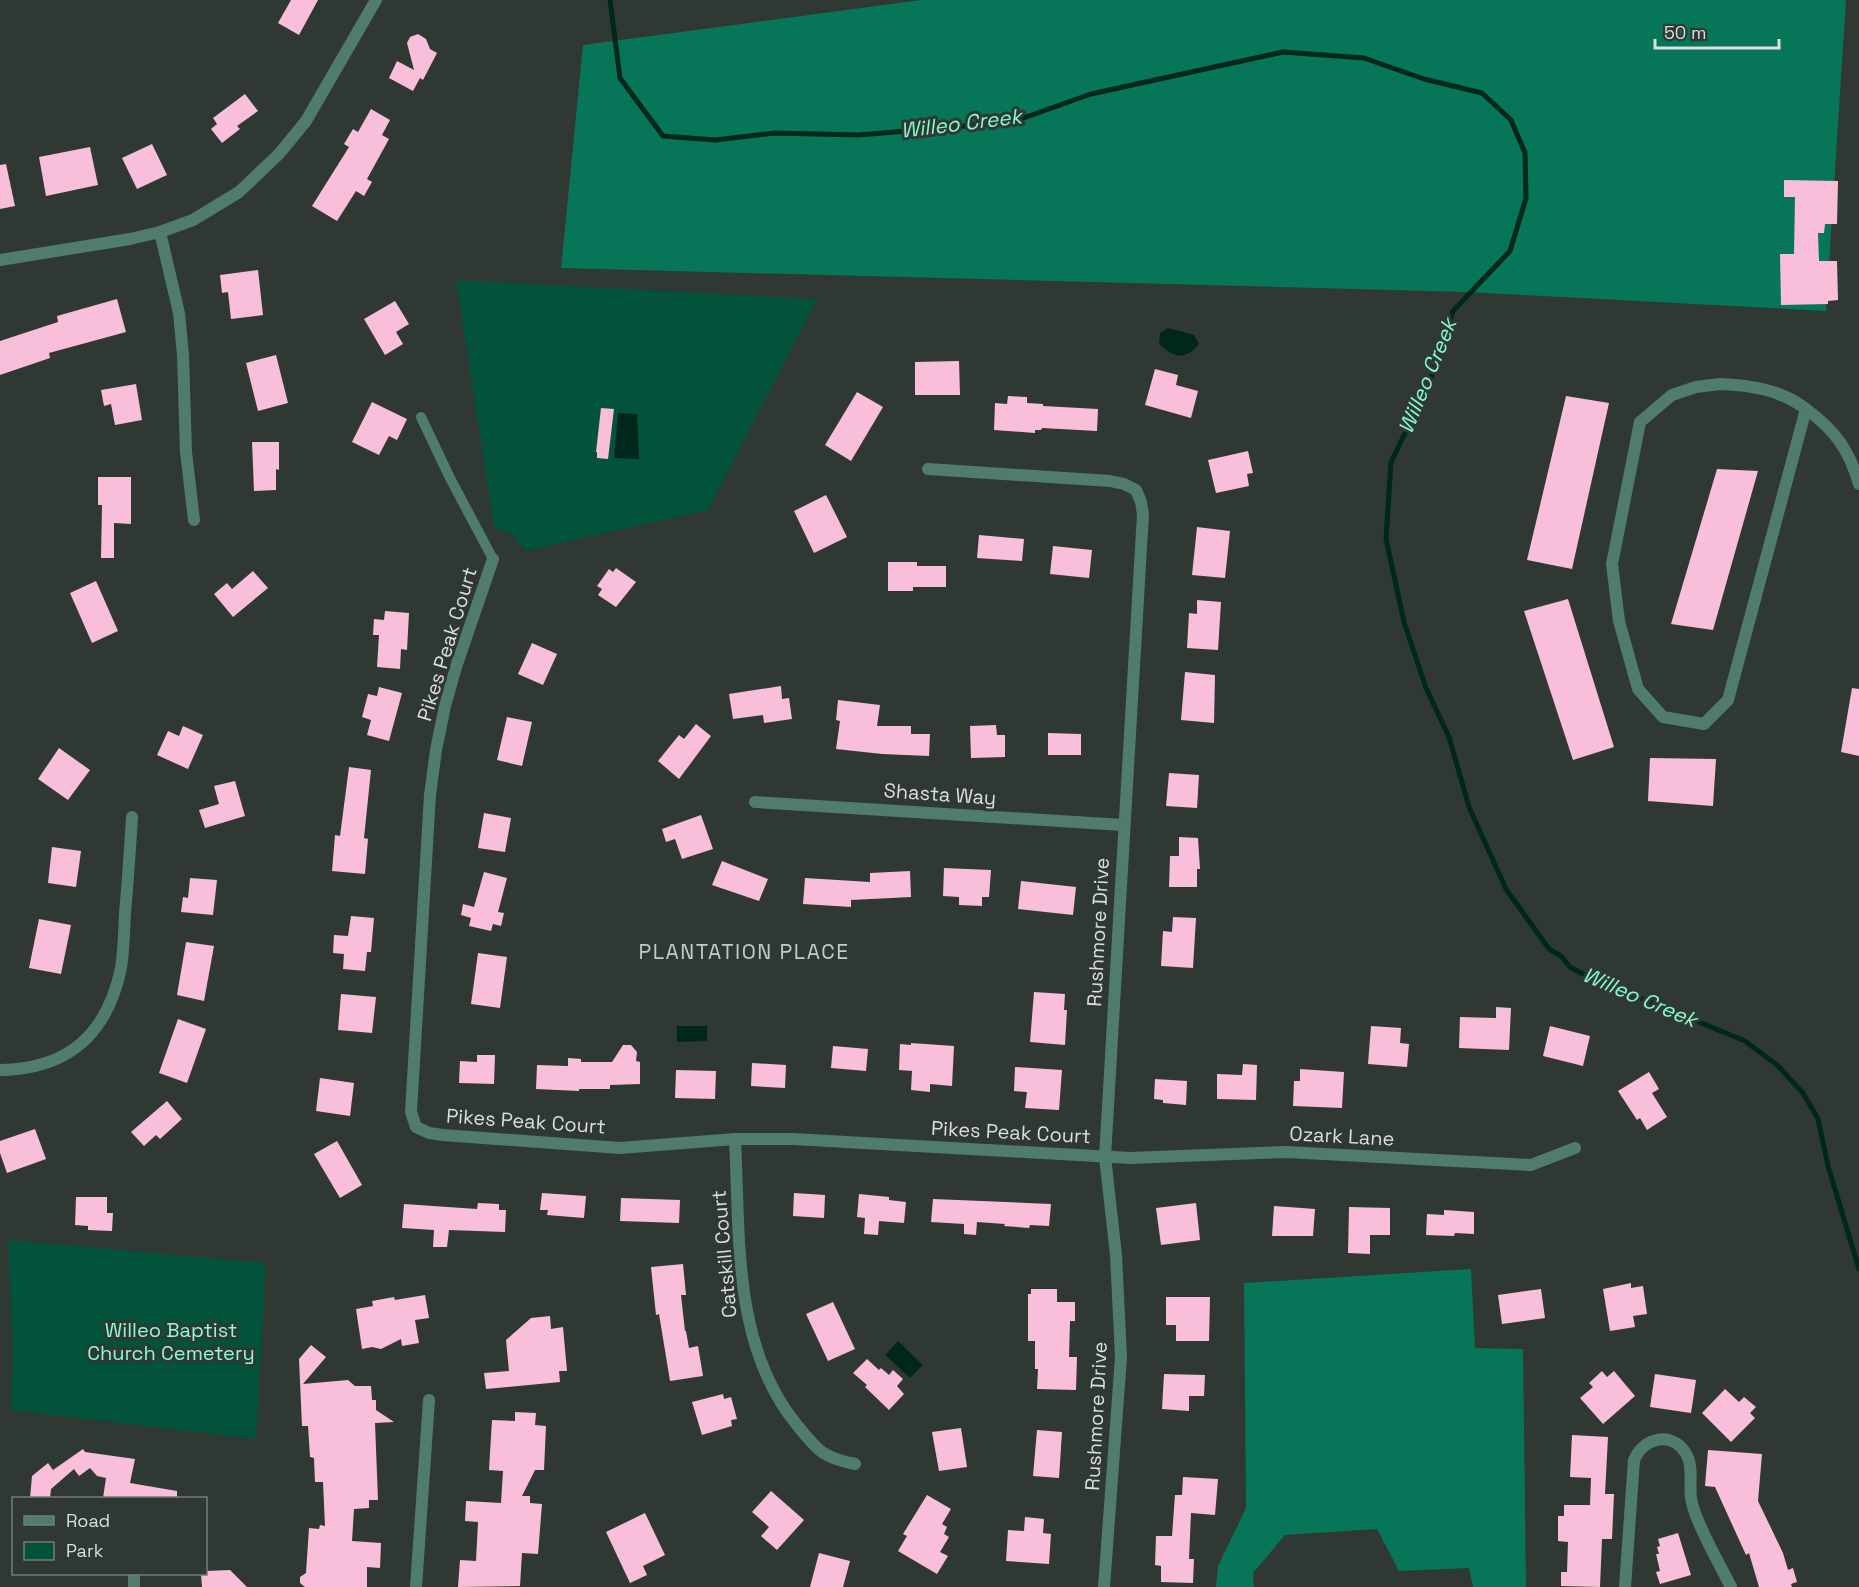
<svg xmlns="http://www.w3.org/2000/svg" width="1859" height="1587" viewBox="0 0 1859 1587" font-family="'Space Grotesk',sans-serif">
<rect width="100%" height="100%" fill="#303834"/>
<g fill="#03523c">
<path d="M456 280 817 299 708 510 525 551 513 535 494 527Z"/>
<path d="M8 1240 266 1263 256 1439 10 1410 13 1363Z"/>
</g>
<g fill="#067558">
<path d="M921 0H1846L1826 311 1466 292 561 268 583 45Z"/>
<path d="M1471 1269 1475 1348 1523 1349 1526 1587H1473L1469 1568 1399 1571 1377 1529 1285 1535 1253 1573 1254 1587H1216L1218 1566 1246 1508 1244 1283Z"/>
</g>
<g fill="#00271b">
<path d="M1168 328 1194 335 1199 344C1185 361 1174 358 1159 344L1160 333Z"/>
<path d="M618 413 637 414 639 459 614 458Z"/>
<path d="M677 1026H707V1041L677 1042Z"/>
<path d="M898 1341 923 1365 910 1378 885 1355Z"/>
</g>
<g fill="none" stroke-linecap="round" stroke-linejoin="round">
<path stroke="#00271b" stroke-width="5" d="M610 0 620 78 663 136 715 140 775 133 859 135 1012 122 1091 94 1283 52 1364 58 1424 79 1482 93 1511 120 1525 153 1526 198 1510 251 1453 311 1429 384 1391 462 1386 539 1404 622 1426 688 1449 737 1469 807 1506 889 1549 949 1561 956 1570 967 1607 987 1646 1000 1745 1041 1777 1065 1803 1093 1818 1119 1828 1166 1859 1269"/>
</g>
<g fill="#f9bed9">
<path d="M291 0H318L299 35 278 23Z"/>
<path d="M418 34 426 39 430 49 437 53 423 80 420 78 413 91 389 78 397 61 414 70 407 43 410 37Z"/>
<path d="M245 94 258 111 237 126 240 129 222 143 211 129 217 124 213 118Z"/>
<path d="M371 109 390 120 382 135 389 139 367 179 372 182 364 196 356 191 337 221 312 206 349 147 344 144 353 129 358 132Z"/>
<path d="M152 144 167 175 137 189 122 158Z"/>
<path d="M90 147 98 185 46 196 39 157Z"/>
<path d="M6 164 15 206 0 209V165Z"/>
<path d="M1784 180 1838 181 1837 224H1825L1824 233H1818L1819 261H1837L1838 300 1828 301V304L1781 305 1780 254H1794L1795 197H1784Z"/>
<path d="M258 270 263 315 231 319 228 292 222 293 220 275Z"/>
<path d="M117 299 126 332 49 353 50 358 0 375V341L58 322 57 316Z"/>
<path d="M395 301 409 324 396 332 403 344 385 355 364 319Z"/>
<path d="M276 355 288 403 258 411 246 363Z"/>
<path d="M959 361 960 395H915V362Z"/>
<path d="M1155 369 1178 375 1176 385 1198 391 1191 418 1145 405Z"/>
<path d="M136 384 142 420 115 425 111 404 104 406 101 390Z"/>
<path d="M857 392 883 407 851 461 825 445Z"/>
<path d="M1008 396 1027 397V403L1043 404V406L1098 409 1097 431 1042 428 1041 430H1035V433L994 430 995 403 1007 404Z"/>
<path d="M1566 396 1609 403 1572 569 1527 560Z"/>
<path d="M372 402 407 419 397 440 389 436 379 455 352 442Z"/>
<path d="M601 408 614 409 608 459 597 458V452H596Z"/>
<path d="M252 442H279V470L276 469V490L254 491Z"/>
<path d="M1248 451 1253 473 1247 474 1249 486 1216 493 1208 460Z"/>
<path d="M1717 469 1758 471 1713 630 1671 624Z"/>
<path d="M98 477H131V524L114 523V558H101L102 505H98Z"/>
<path d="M826 495 847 537 814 553 794 511Z"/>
<path d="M1197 527 1230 531 1225 578 1192 575Z"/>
<path d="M979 535 1024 539 1022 561 977 558Z"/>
<path d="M1053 546 1092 550 1089 578 1050 574Z"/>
<path d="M888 562H917V566H946V587H913V591H888Z"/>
<path d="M616 568 636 582 616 607 598 595 602 589 597 586 609 569 613 572Z"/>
<path d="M253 571 268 588 233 617 214 594 227 583 232 589Z"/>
<path d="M96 581 118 631 92 643 70 593Z"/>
<path d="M1568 599 1614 747 1573 760 1524 611Z"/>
<path d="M1197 600 1221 602 1218 650 1187 648 1189 613 1197 614Z"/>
<path d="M385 611 409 613 407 650 401 649 400 669 377 667 379 635H373L374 619 384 620Z"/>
<path d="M532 643 557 654 543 685 518 674Z"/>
<path d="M1185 672 1215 675 1214 723 1181 720Z"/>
<path d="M781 686 782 699 789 698 792 719 764 723 763 715 733 719 729 694Z"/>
<path d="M379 687 402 693 389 741 367 735 371 720 362 717 368 694 377 696Z"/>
<path d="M1852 688 1859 689V756L1841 752Z"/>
<path d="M838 700 880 705 877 726H911V734H930L929 756 882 754 836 749 840 721 836 720Z"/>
<path d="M507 717 532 722 522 766 497 760Z"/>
<path d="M696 724 711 736 679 779 658 761 679 735 684 739Z"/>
<path d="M996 725 997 735H1005V757L971 758 970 726Z"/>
<path d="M183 726 203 735 188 769 157 755 168 731 179 736Z"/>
<path d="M1048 733 1081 734V755H1048Z"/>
<path d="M59 748 90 770 68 800 38 779Z"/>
<path d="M1650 758 1716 759 1713 806 1648 801Z"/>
<path d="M349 767 371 770 364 838 368 839 365 874 332 871 335 835 340 836Z"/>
<path d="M1169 773 1199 775 1197 808 1166 806Z"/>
<path d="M235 781 245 816 205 828 199 810 219 804 214 786Z"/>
<path d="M484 813 511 818 505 852 478 848Z"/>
<path d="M701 815 713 849 682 859 675 839 666 842 662 829Z"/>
<path d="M1179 837 1198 838 1200 869H1197V887H1169L1170 856H1179Z"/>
<path d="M52 847 81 851 76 887 48 883Z"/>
<path d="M722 861 768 879 759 901 712 885Z"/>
<path d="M944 868 991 870 989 897H982V906L959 905V897L943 896Z"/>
<path d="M910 871 911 897 851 900V907L803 904 805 878 870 882V873Z"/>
<path d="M484 872 507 878 498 912 504 913 501 926 493 924 491 931 469 926 471 918 461 915 463 904 474 907Z"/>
<path d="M190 878 217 880 213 915 181 912 183 897 188 898Z"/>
<path d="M1021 881 1076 887 1073 915 1018 909Z"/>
<path d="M351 916 374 918 371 952H367L365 971 343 969 344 954 333 953 334 935 348 936Z"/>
<path d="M1173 917 1196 918 1193 968 1161 966 1163 931 1172 932Z"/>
<path d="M39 919 71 925 61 974 29 968Z"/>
<path d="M186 942 214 946 204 1001 177 995Z"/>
<path d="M478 953 507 957 500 1008 471 1004Z"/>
<path d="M1034 992 1065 994 1064 1010H1067L1065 1045 1030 1042Z"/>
<path d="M341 994 376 997 372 1033 338 1030Z"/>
<path d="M1496 1007 1511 1008 1509 1050 1459 1048 1460 1017 1496 1018Z"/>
<path d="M178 1019 206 1029 187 1083 159 1073Z"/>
<path d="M1371 1026 1401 1028 1400 1043 1409 1044 1407 1067 1368 1064Z"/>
<path d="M1550 1026 1590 1036 1583 1066 1543 1056Z"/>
<path d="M911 1043 954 1046 952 1086 930 1084V1092L911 1090 912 1071 899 1070 900 1044 911 1045Z"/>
<path d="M623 1045H631L637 1052 636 1061 640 1062V1084L610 1085V1089H579V1091L536 1089 537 1065 568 1066V1058L581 1059V1062H612Z"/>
<path d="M833 1046 868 1049 866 1071 831 1068Z"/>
<path d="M477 1055H495L494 1084 459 1083 460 1061 477 1062Z"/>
<path d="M752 1063 786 1065 785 1088 751 1086Z"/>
<path d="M1243 1064 1257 1065 1256 1100 1217 1099V1074L1242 1075Z"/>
<path d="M1015 1067 1062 1070 1059 1110 1025 1108 1027 1092 1014 1091Z"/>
<path d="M1300 1069 1344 1072 1342 1108 1293 1106 1294 1081H1300Z"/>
<path d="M676 1070 716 1071 715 1099 675 1098Z"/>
<path d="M1649 1072 1659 1089 1652 1093 1667 1117 1647 1130 1640 1118 1637 1120 1618 1091Z"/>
<path d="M320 1078 354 1083 350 1116 316 1111Z"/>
<path d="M1155 1079 1187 1081 1186 1105 1163 1103V1100L1154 1099Z"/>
<path d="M167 1101 182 1119 160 1139 156 1135 144 1146 131 1132Z"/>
<path d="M35 1129 46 1159 7 1173 0 1153V1141Z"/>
<path d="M337 1141 362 1185 340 1198 314 1154Z"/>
<path d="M542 1193 586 1196 584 1218 547 1215 548 1210H540Z"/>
<path d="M794 1193 825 1195 824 1218 793 1216Z"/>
<path d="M859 1194 889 1197V1200L906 1202 904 1223 879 1221 878 1235 864 1234 865 1218 857 1217Z"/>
<path d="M76 1197H107V1213H113L112 1231 88 1230V1226L75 1225Z"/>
<path d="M621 1198 680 1200 679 1223 620 1221Z"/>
<path d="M933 1199 1051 1204 1049 1226 1030 1225 1029 1228 1004 1226 1005 1224 977 1222 976 1235 964 1234V1224L931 1222Z"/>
<path d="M478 1203 499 1204V1210H506L505 1232 449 1230 447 1247H433L434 1230 402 1228 404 1204 477 1209Z"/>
<path d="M1196 1203 1200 1240 1161 1245 1156 1208Z"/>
<path d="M1274 1206 1315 1209 1313 1236H1272Z"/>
<path d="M1349 1207 1390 1208V1235H1370V1254L1348 1253Z"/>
<path d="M1444 1210 1474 1212V1234L1455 1233 1454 1236 1426 1235 1427 1214 1444 1215Z"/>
<path d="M683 1264 686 1295H681L685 1331H686L689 1348 698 1346 703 1376 670 1381 659 1314 656 1315 651 1267Z"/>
<path d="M1631 1283V1288L1643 1286 1647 1314 1633 1316 1635 1327 1610 1331 1603 1289Z"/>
<path d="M1031 1289H1057V1302H1075V1321H1070L1069 1357H1077L1076 1390 1037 1389 1038 1369H1035V1341H1028V1294H1031Z"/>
<path d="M1541 1289 1545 1318 1502 1324 1498 1295Z"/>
<path d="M425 1295 429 1318 415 1320 419 1343 402 1346 401 1339 381 1349 372 1347 362 1349 356 1309 373 1306 372 1301 394 1297 395 1300Z"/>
<path d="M1166 1297H1210L1209 1341H1176V1325H1166Z"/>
<path d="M833 1302 855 1349 828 1361 806 1314Z"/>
<path d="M550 1316 551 1329 563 1327 567 1371H559L560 1382 486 1389 484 1373 509 1371 506 1340 531 1318Z"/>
<path d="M311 1345 326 1357 303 1384 348 1380 355 1386H371L372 1400H376V1410L394 1422 375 1423 378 1500H369V1508L354 1509 352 1541 381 1543 380 1568 367 1567V1587H305L300 1583V1577L306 1573 309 1528 319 1529 320 1525 325 1526 323 1482H315L314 1458 310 1457 308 1426H302L299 1359Z"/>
<path d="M867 1359 879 1370 881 1368 889 1375 893 1370 903 1379 897 1386 904 1394 889 1410 865 1387 867 1385 853 1373Z"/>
<path d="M1602 1371 1607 1377 1614 1371 1635 1396 1603 1424 1580 1398 1593 1387 1589 1383Z"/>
<path d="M1164 1374 1205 1375 1204 1396H1189V1411L1162 1409Z"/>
<path d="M1655 1374 1696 1380 1691 1413 1650 1407Z"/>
<path d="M1725 1389 1739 1402 1744 1397 1756 1407 1750 1413 1755 1418 1731 1442 1702 1413Z"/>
<path d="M723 1394 724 1399 731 1397 737 1419 731 1420 732 1426 702 1435 692 1402Z"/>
<path d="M515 1412 536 1413 535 1425 546 1426 544 1470H535L522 1496H530V1503L542 1504 538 1554 522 1553 520 1586 458 1587 460 1560 476 1561 478 1522 465 1521 466 1501 501 1503 503 1471 489 1470 492 1420 515 1421Z"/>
<path d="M961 1428 967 1467 939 1471 932 1432Z"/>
<path d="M1037 1430 1062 1432 1059 1478 1033 1476Z"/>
<path d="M1572 1435 1608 1437 1605 1494H1614L1612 1539H1602L1600 1587 1561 1586V1572H1567L1568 1542 1558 1541V1516H1564V1505H1590L1591 1478 1570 1477Z"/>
<path d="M83 1449 85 1452 135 1459 130 1483 177 1491V1498H103L106 1478 97 1476 90 1468 79 1476 74 1469 51 1489 50 1498H30L32 1476 48 1463 53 1470Z"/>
<path d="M1708 1450 1762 1454 1758 1501 1783 1553 1788 1570 1793 1568 1797 1582 1791 1584 1792 1587H1759L1749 1553 1746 1555 1715 1487 1705 1486Z"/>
<path d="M1183 1477 1218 1479 1215 1515 1191 1513 1189 1559H1194L1193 1583 1161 1582V1566L1155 1565 1156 1536H1172L1175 1495H1182Z"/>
<path d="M771 1491 804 1520 777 1550 761 1536 769 1527 752 1512Z"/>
<path d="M927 1495 951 1509 942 1524 947 1527 944 1534 949 1537 940 1552 948 1556 937 1574 898 1551 907 1536 903 1534Z"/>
<path d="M645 1513 665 1555 643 1566 647 1575 630 1583 606 1532Z"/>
<path d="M1025 1517 1044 1519 1043 1533 1051 1534 1049 1564 1006 1561 1008 1530 1024 1531Z"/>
<path d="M1678 1533 1691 1575 1660 1584 1656 1572 1660 1571 1656 1554H1659L1657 1547 1660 1546 1658 1539Z"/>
<path d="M819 1553 850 1561 843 1587H810Z"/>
<path d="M230 1570 247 1587H202L201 1574H206V1571Z"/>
</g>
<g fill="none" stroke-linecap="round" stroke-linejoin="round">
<path stroke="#507c6b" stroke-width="10" d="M421 417 450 478 493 559"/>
<g stroke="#507c6b" stroke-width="12">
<path d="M160 232 179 313 183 355 186 452 194 520"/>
<path d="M0 260 130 239 160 232 193 220 239 192 279 154 306 121 376 0"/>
<path d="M1720 384C1751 385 1781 390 1806 409L1728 700 1704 724 1663 717 1638 689 1619 621 1612 564 1640 422 1672 395 1696 387Z"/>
<path d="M1806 409C1835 430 1849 450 1859 484"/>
<path d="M928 469 1110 481 1124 484 1136 490 1141 502 1143 514 1105 1157 1116 1255 1121 1357 1104 1587"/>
<path d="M493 559 456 667 445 706 436 750 430 795 411 1112 416 1127 429 1133 443 1135 620 1148 735 1139H793L1130 1158 1286 1152 1531 1165 1575 1148"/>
<path d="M755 802 1123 825"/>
<path d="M0 1070C68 1069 107 1035 121 968 124 950 124 931 125 913 128 881 130 849 132 817"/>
<path d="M735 1139C740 1236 732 1346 797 1425 817 1450 823 1458 855 1464"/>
<path d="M134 1574V1587"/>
<path d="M416 1587 429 1400"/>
<path d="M1625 1587 1634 1460C1643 1438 1671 1431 1685 1452 1694 1465 1689 1484 1691 1498 1694 1520 1720 1565 1731 1587"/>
</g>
</g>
<g text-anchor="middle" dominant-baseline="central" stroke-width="6" stroke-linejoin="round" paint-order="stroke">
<g font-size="20" fill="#dadfdd" stroke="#303834">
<text transform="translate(447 644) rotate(-73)">Pikes Peak Court</text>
<text transform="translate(940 794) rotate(4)">Shasta Way</text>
<text transform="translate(1098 932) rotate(-87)">Rushmore Drive</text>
<text transform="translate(526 1121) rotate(4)">Pikes Peak Court</text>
<text transform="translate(1011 1132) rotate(3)">Pikes Peak Court</text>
<text transform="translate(1342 1136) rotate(3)">Ozark Lane</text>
<text transform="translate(724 1254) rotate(-95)">Catskill Court</text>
<text transform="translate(1096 1416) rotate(-87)">Rushmore Drive</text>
</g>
<g font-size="20" fill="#87fdd1" stroke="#303834">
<text x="171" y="1330">Willeo Baptist<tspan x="171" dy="23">Church Cemetery</tspan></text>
</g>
<g font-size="21" font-style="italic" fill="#84face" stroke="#303834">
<text transform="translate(961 123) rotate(-7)">Willeo Creek</text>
<text transform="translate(1427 376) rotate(-68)">Willeo Creek</text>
<text transform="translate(1640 997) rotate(23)">Willeo Creek</text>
</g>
<g font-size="21" letter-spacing="1.5" fill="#c1ccc7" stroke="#303834">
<text x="744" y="951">PLANTATION PLACE</text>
</g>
</g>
<rect x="12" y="1497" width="195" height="78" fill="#303834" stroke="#747b78" stroke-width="1.5"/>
<rect x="24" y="1516" width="30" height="9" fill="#507c6b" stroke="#747b78" stroke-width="1.5"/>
<text x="66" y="1527" font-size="18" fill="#dadfdd">Road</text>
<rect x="24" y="1542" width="30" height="18" fill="#03523c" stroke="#747b78" stroke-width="1.5"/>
<text x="66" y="1557" font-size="18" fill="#dadfdd">Park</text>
<path d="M1655 39v9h124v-9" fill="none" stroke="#dadfdd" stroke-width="3"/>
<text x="1664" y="39" font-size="18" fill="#dadfdd" stroke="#303834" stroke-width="4.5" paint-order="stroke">50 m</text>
</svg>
